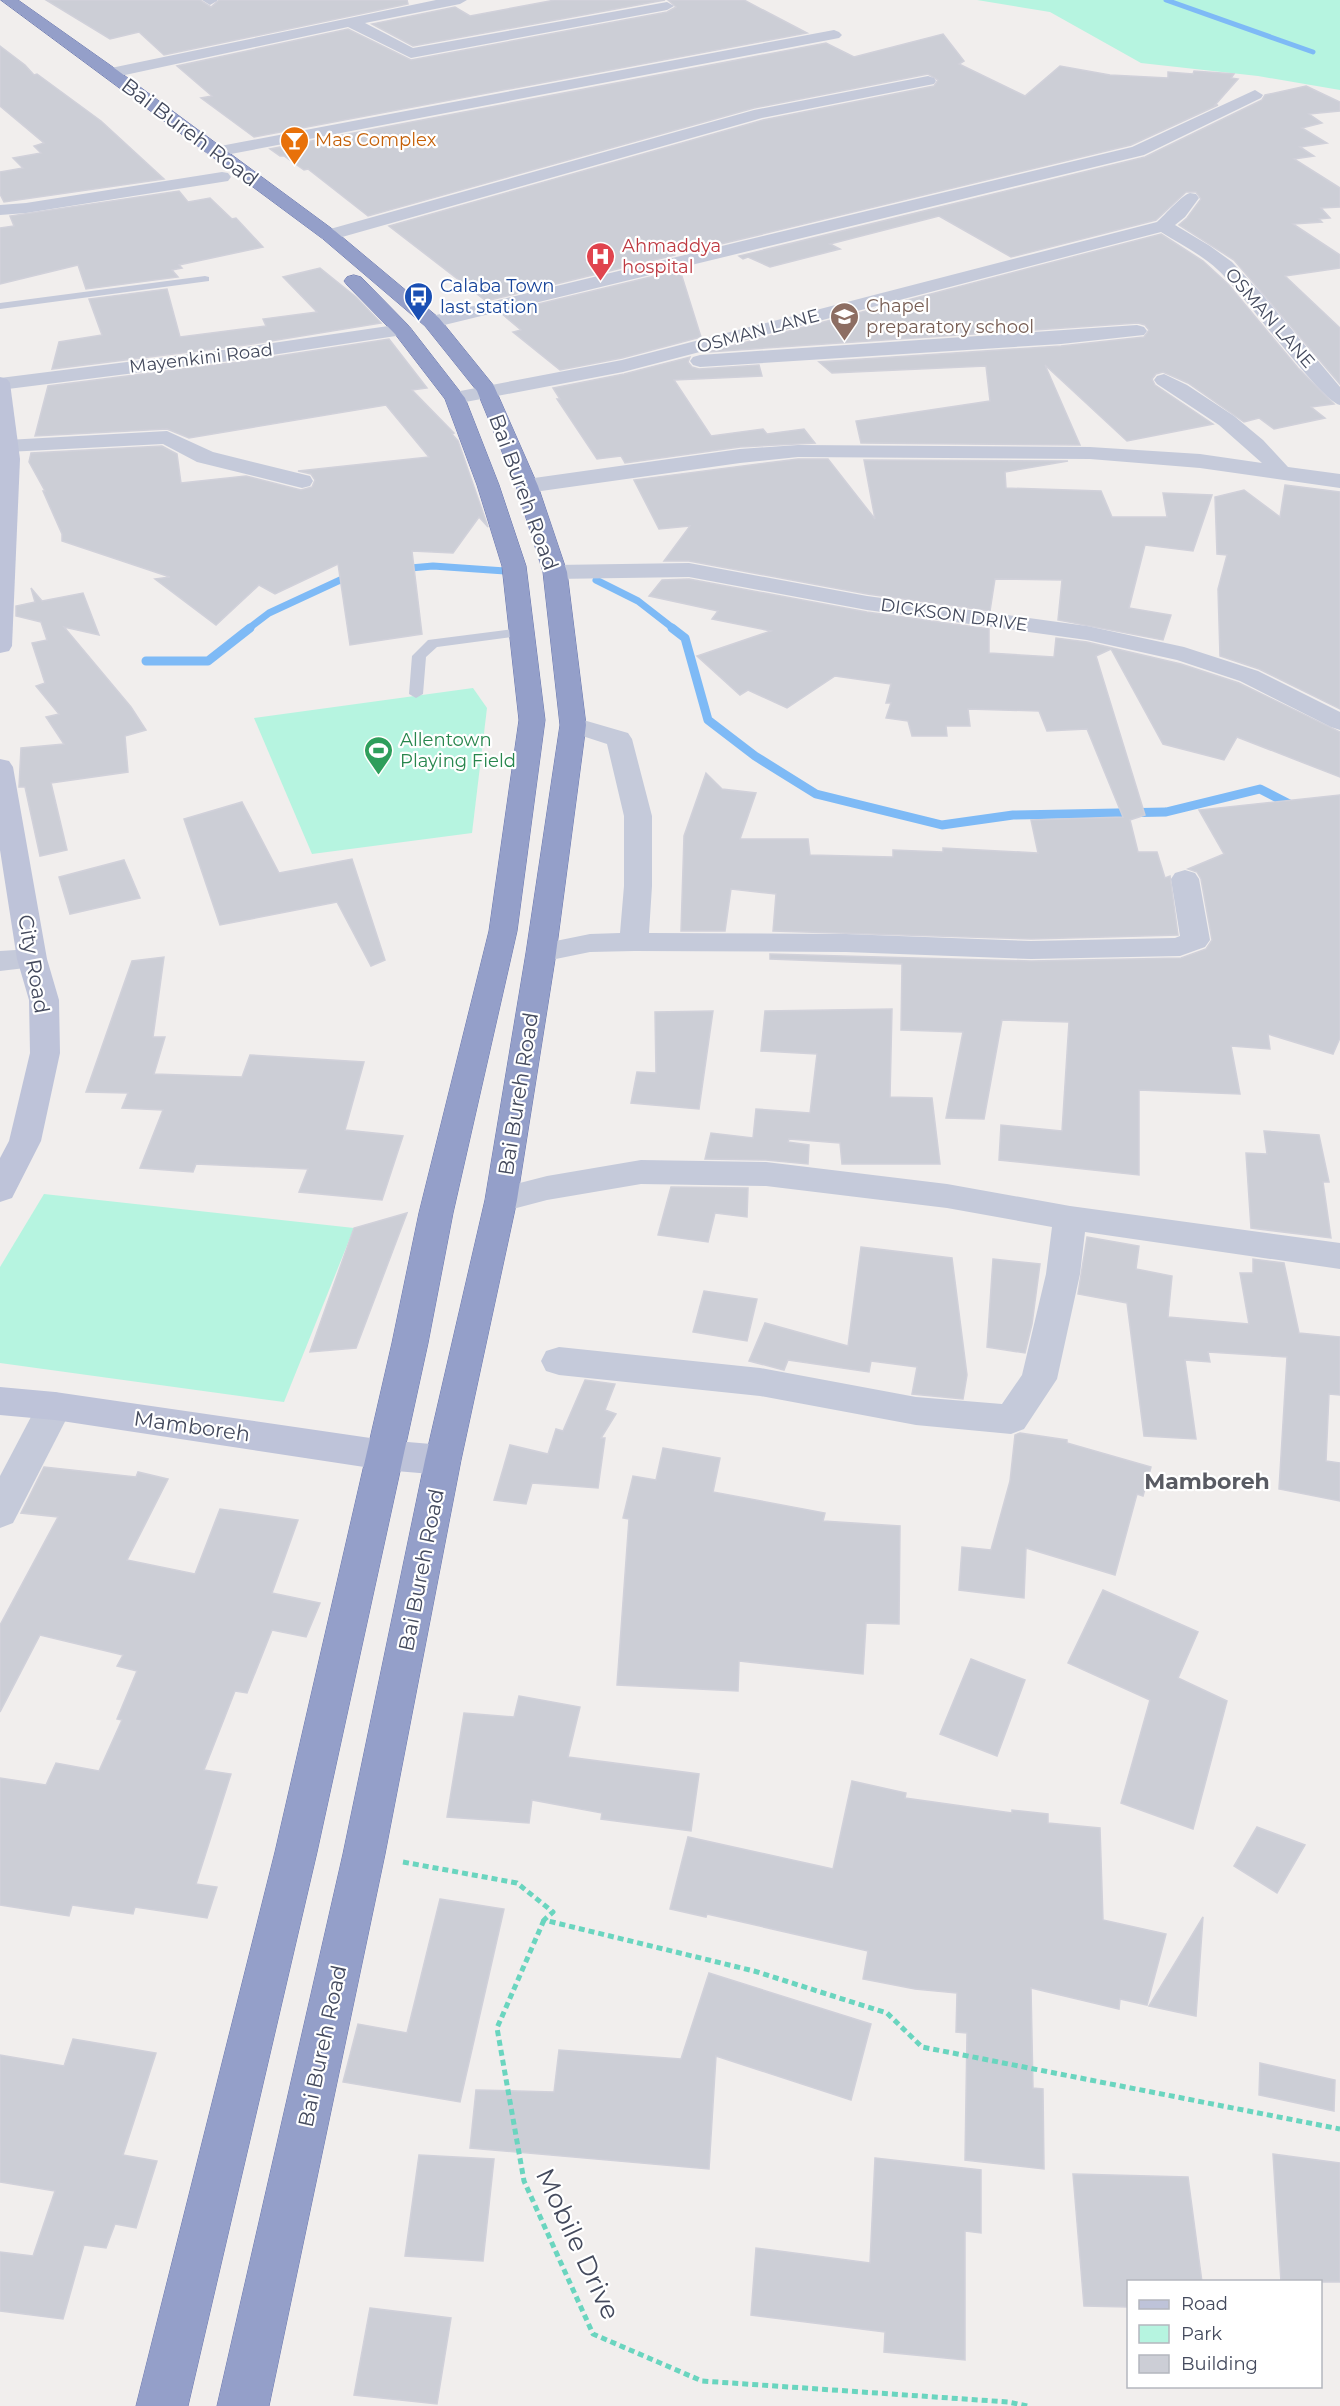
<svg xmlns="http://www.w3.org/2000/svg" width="1340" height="2406" viewBox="0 0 1340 2406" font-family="Montserrat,sans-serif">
<rect width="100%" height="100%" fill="#f1eeed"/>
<g fill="#b6f4e0">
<path d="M977 0H1340V90L1258 76 1141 63 1050 12Z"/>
<path d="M473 688 487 708 472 833 312 854 254 718Z"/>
<path d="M44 1194 354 1228 284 1402 0 1363V1267Z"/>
</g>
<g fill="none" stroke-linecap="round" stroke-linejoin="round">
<path stroke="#7ebaf6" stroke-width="5" d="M1166 0 1313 52"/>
<g stroke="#7ebaf6" stroke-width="7">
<path d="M399 569 433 566 505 571"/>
<path d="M596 580 638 601 674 629"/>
<path d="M248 629 269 613 351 575"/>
</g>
<g stroke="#7ebaf6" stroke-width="9">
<path d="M672 628 685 638 708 720 755 756 816 794 942 825 1013 815 1166 812 1260 789 1297 808"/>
<path d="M146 661H208L250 628"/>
</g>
</g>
<g fill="#ccced6" stroke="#d1d1da" stroke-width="1.5">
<path d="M46 0H200L211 7 219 0H407L408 4 164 55 139 32 110 39Z"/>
<path d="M555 0H665L413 46 372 24 455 7 470 16Z"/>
<path d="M668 0H744L807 33 254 137 201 98 212 96 177 66 348 29 411 60 667 12 676 7Z"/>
<path d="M943 34 964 61 959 64 1025 96 1060 66 1110 75 1168 78V72L1193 74 1194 71 1234 74 1231 78 1238 79 1215 105H1218L1131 145 721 244 716 241 674 252 675 255 486 301 389 226 763 120 934 86 938 80 928 74 754 108 368 216 308 169 304 170 284 156H280L270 149 826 43 854 57Z"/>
<path d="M0 46 25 65 34 75 37 74 101 121 164 179 4 202 0 194V172L23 168 13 158 41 153 34 146 44 143 0 106Z"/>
<path d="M1306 86 1340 102V111L1309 114 1322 123 1302 128 1327 143 1300 147 1314 156 1294 159 1340 188V207L1321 208 1330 218 1319 219 1322 222 1293 224 1340 255V268L1285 276 1340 328V384L1234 260 1179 225 1187 218 1201 199 1196 192H1186L1156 220 1011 257 939 216 830 244 840 249 770 267 748 257 743 259 739 256 1145 157 1262 100 1265 95Z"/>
<path d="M179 191 188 202 210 198 232 219 236 218 263 247 179 265 182 268 172 270 178 277 86 289 78 265 0 284V228L14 226 10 216Z"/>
<path d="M1161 234 1203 261 1228 284 1298 368 1334 404 1311 407 1325 418 1274 429 1259 418 1244 422 1188 383 1163 372 1156 374 1152 379 1155 385 1213 424 1127 441 1045 365 1080 445 861 443 856 421 990 401 986 366 832 373 819 362 1061 346 1144 337 1149 330 1145 325 1138 323 708 352Z"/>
<path d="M320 268 356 297 381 323 246 345 52 369 59 342 102 335 89 299 167 289 180 337 266 326 263 319 317 312 283 277Z"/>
<path d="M680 270 701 337 622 358 560 370 513 332 521 330 501 313Z"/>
<path d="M389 339 427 388 412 390 454 433 452 434 458 441 488 527 479 517 453 553 412 551 422 634 350 645 338 564 275 594 259 585 216 625 155 579 170 577 62 541V534L43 491H45L29 462 31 453 162 446 177 454 181 483 246 476 301 490 312 487 315 480 311 474 298 471 429 457 386 405 189 438 167 429 35 436 48 386 246 361Z"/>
<path d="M690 357 688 362 692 367 699 369 759 365 762 376 674 380 711 436 763 429 767 434 804 429 815 443 740 447 625 463 621 456 597 459 557 399H560L553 388 624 374Z"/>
<path d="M798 459H828L875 519 864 460 1068 461 1005 472 1006 488 1101 491 1112 517H1167L1163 493 1212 495 1193 551 1145 545 1129 608 1171 615 1163 640 1058 620 1062 580 995 579 990 611 867 594 689 561H664L690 526 659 529 634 480Z"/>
<path d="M1285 485 1340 492V709L1259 669 1220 656 1218 589 1227 555 1217 554 1215 497 1244 490 1280 517Z"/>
<path d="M689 579 867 612 989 629V653L1054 657 1056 638 1087 642 1181 664 1239 683 1340 732V777L1237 737 1224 760 1163 744 1111 649 1096 656 1145 815 1130 820 1138 852H1157L1165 878 1170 876 1178 935 1031 939 773 931 776 894 731 889 725 931H681L684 836 706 773 722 789 756 793 740 839H808L810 855 893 857V850L943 852V848L1038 853 1031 820 1123 817 1087 729 1047 731 1039 711 968 709 970 726H946L947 736H912L908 721 886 718 891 703H886L891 684 835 676 787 708 748 690 740 695 697 656 771 631 712 619 718 611 649 596 662 580Z"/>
<path d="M31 588 42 601 83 593 99 635 64 627 131 707 146 730 125 736 128 772 51 783 67 850 40 856 25 787H19L21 748 64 744 46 717 59 714 36 686 45 683 32 643 47 640 41 622 16 616V606L35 602Z"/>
<path d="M1340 795V1038L1333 1054 1268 1034 1270 1049 1231 1046 1240 1094 1139 1090V1175L999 1160 1001 1125 1062 1131 1069 1022 1002 1020 984 1119 946 1118 963 1032 901 1030 902 964 770 959V954L1031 961 1181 958 1206 949 1212 940 1201 879 1197 872 1188 869 1224 854 1199 810Z"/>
<path d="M242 802 279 873 352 859 385 960 371 966 337 902 220 925 184 819Z"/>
<path d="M124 860 140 898 70 914 59 877Z"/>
<path d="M164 957 153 1037H165L154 1074 242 1077 250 1055 364 1062 345 1130 403 1136 382 1200 299 1192 308 1169 196 1164 193 1172 140 1168 163 1110 122 1108 128 1093 86 1092 132 961Z"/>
<path d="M892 1009 890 1097 932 1098 940 1164H842L840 1143 789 1139 788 1142 809 1145 808 1164 766 1160 705 1159 711 1133 753 1138 756 1109 810 1113 817 1054 761 1051 765 1011Z"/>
<path d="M713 1011 699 1109 631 1103 637 1072 656 1073 655 1012Z"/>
<path d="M1264 1131 1319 1135 1329 1182H1323L1331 1238 1251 1228 1246 1153 1267 1154Z"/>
<path d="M671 1187 748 1188 747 1217 715 1213 708 1242 658 1235Z"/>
<path d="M407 1213 356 1348 310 1352 354 1228Z"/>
<path d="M1087 1237 1139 1246 1136 1269 1172 1276 1168 1317 1249 1324 1240 1273H1253V1259L1284 1263 1299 1333 1340 1337V1395L1329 1394 1326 1461 1340 1463V1501L1279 1489 1287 1357 1208 1352 1210 1362 1185 1360 1196 1439 1144 1436 1127 1303 1078 1294Z"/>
<path d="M861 1247 952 1258 967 1375 963 1399 912 1394 917 1367 871 1361 869 1372 788 1360 784 1370 749 1361 765 1323 848 1346Z"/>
<path d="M993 1259 1040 1264 1032 1324 1025 1353 987 1347Z"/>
<path d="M704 1291 757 1299 747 1341 693 1332Z"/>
<path d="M585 1380 615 1384 605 1410 616 1414 601 1438H605L598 1488 532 1483 526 1504 494 1500 510 1445 548 1454 556 1429 563 1431Z"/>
<path d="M1020 1433 1067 1440V1443L1151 1467 1143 1496 1137 1494 1115 1575 1026 1548 1024 1598 959 1590 962 1547 991 1550 1010 1481 1015 1435Z"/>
<path d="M663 1448 720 1458 713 1492 825 1513 823 1521 900 1526 899 1624 866 1623 863 1674 739 1661 738 1691 617 1685 629 1519 623 1518 633 1476 656 1480Z"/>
<path d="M44 1467 136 1477 138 1472 168 1479 127 1560 195 1574 220 1509 298 1520 272 1593 320 1603 306 1637 272 1630 247 1693 235 1691 204 1770 231 1774 196 1884 217 1887 207 1918 135 1907 133 1914 72 1905 69 1916 0 1905V1778L46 1785 56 1763 99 1771 122 1720 117 1719 137 1671 117 1666 123 1655 40 1635 0 1712V1625L58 1517 21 1513Z"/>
<path d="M1103 1590 1198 1632 1178 1678 1227 1701 1193 1829 1121 1803 1150 1700 1068 1663Z"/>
<path d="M971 1659 1025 1680 997 1756 940 1734Z"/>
<path d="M519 1696 580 1707 568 1757 699 1774 691 1831 601 1819 602 1813 532 1800 529 1823 447 1817 464 1713 514 1717Z"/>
<path d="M852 1781 906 1793 905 1798 1012 1813V1810L1048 1814V1823L1100 1828 1103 1920 1166 1934 1147 2005 1120 1999 1119 2009 1031 1988 1033 2088 1043 2089 1044 2169 965 2160 967 2033 956 2032 957 1993 915 1989 863 1979 868 1951 707 1914 706 1917 670 1909 688 1837 833 1869Z"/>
<path d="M1257 1827 1305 1845 1277 1893 1234 1866Z"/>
<path d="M440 1899 504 1909 460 2102 343 2082 358 2024 407 2033Z"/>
<path d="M1203 1917 1196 2016 1149 2006Z"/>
<path d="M709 1973 871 2024 851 2100 716 2056 709 2169 470 2148 476 2090 554 2092 559 2050 681 2059Z"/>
<path d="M73 2039 156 2053 123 2155 157 2161 136 2228 115 2224 106 2248 84 2245 63 2319 0 2311V2252L33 2256 55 2191 0 2182V2055L64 2066Z"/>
<path d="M1260 2063 1335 2080 1334 2111 1259 2095Z"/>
<path d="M1273 2154 1340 2163V2282H1281Z"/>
<path d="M419 2155 494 2159 483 2261 405 2256Z"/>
<path d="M875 2158 981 2170V2233L965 2231V2360L884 2352 885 2332 751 2315 756 2248 870 2263Z"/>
<path d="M1073 2174 1188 2177 1202 2282H1128V2307L1084 2306Z"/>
<path d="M370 2308 451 2318 437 2404 354 2395Z"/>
</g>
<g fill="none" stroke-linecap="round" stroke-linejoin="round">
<defs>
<g id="trunk">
<path d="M1 0H18L117 70 335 231 439 318 494 386 538 486 567 572 586 725 556 953 517 1200 461 1460 385 1854 269 2406H217L343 1854 425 1460 485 1200 526 953 560 725 543 572 516 486 477 391 425 326 323 239Z"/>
<path d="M354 275 361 277 409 326 465 398 499 485 526 566 545 720 517 931 453 1213 428 1343 317 1852 188 2406H136L275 1852 392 1343 419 1213 489 931 519 720 502 566 477 485 445 399 395 334 347 285 344 281 347 277Z"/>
</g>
</defs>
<use href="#trunk" stroke="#6a77ae" stroke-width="1"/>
<g stroke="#6ad5bf" stroke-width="5" stroke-dasharray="6 4" stroke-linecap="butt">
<path d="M403 1862 517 1883 553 1912 544 1920 754 1971 887 2013 922 2047 1340 2129"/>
<path d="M544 1920 497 2028 524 2181 593 2334 702 2381 1008 2402 1028 2406"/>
</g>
<g fill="#c5cada" fill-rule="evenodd">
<path d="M205 276 209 277V281L0 309V303Z"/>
<path d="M521 628 526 629 528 632 526 635 437 647 426 657 423 694 416 698 409 694 412 656 428 640Z"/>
</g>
<g fill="#c5cada" fill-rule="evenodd">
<path d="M202 0H217V1L210 5Z"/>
<path d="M436 0H467L460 4 365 23 413 48 667 2 674 6 667 10 411 58 348 27 111 78 103 73 111 68Z"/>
<path d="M834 30 839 32 842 35 839 38 215 157 209 156 206 152 209 148 215 147Z"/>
<path d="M928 76 934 78 936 81 934 84 762 118 335 239H323L320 235 323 231 754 110Z"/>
<path d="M1255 90 1263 95 1261 98 1144 155 432 328 425 326 422 322 425 318 432 316 1132 147Z"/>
<path d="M222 172 228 173 231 177 228 181 26 213 0 215V205L26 203Z"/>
<path d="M1190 193 1196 194 1199 198 1185 217 1175 225 1210 246 1232 262 1262 294 1340 387V405C1320 400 1243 293 1218 270 1201 254 1180 244 1161 232L623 372 455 404 448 402 445 398 448 394 455 392 622 360 1157 222C1165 215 1183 194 1190 193Z"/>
<path d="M402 324 409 326 412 330 409 334 246 359 0 390V378L246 347Z"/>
<path d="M1137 325 1144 327 1147 331 1144 335 1061 344 700 367 693 365 690 361 693 357 700 355Z"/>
<path d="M1164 374 1187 385 1234 416 1263 440 1288 467 1340 474V488L1200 468 1090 459 798 457 740 463 527 493 519 491 516 486 519 481 527 479 740 449 798 445 1090 447 1200 454 1262 463 1219 425 1157 384 1154 380 1157 376Z"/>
<path d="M167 431 213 452 310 476 313 481 310 486 302 488 197 462 163 444 7 452 0 451V441L7 440Z"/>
<path d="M689 563 867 596 1087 626 1184 647 1258 671 1340 712V730L1331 727 1240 681 1177 660 1087 640 867 610 689 577 555 579 547 577 543 572 547 567 555 565Z"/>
<path d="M573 717 628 733 632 739 652 816V886L649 933 846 934 1031 941 1175 938 1180 936 1171 879 1175 873 1185 870 1195 873 1199 879 1210 940 1205 947 1180 956 1031 959 846 952 634 951 590 952 541 962 531 960 526 953 531 946 590 934 620 933 624 886V816L607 744 564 730 560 725 564 720Z"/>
<path d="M32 949 42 952 47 959 42 966 0 971V951Z"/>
<path d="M641 1160 766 1162 947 1184 1070 1206 1340 1243V1269L1085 1232 1080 1274 1057 1379 1024 1429 1011 1434 916 1425 760 1396 559 1375 546 1371 541 1361 546 1351 559 1347 760 1368 916 1397 1002 1404 1022 1375 1046 1274 1052 1227 947 1208 766 1186 641 1184 547 1200 501 1212 489 1209 485 1200 489 1191 547 1176Z"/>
<path d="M55 1392 68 1396 73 1406 13 1523 0 1528V1476L42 1396Z"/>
</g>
<g fill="#bec3d9" fill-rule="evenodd">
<path d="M0 377 7 379 10 383 20 459 12 646 9 651 0 653Z"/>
<path d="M0 759 9 761 13 767 47 959 59 1000 60 1053 41 1141 12 1198 0 1202V1158L9 1141 30 1053 29 1000 17 959 0 850Z"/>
<path d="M0 1387 55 1392 384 1440 443 1445 456 1449 461 1460 456 1471 443 1475 384 1470 55 1420 0 1415Z"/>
</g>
<use href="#trunk" fill="#949fc9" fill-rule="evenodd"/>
</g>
<defs>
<symbol id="bar-pin" viewBox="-11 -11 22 30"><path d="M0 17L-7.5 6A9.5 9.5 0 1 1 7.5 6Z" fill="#e8710a" stroke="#fff"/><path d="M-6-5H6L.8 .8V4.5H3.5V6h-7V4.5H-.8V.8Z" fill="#fff"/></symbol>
<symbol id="hospital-pin" viewBox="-11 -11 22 30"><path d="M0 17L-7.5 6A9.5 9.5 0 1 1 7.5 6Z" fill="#e0444e" stroke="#fff"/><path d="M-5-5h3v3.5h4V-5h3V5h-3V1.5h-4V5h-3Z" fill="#fff"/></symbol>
<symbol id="bus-pin" viewBox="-11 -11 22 30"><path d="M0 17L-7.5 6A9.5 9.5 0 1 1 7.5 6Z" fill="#1a4fb4" stroke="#fff"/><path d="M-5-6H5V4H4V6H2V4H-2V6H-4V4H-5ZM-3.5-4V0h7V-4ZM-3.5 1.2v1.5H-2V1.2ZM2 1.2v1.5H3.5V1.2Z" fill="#fff"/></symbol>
<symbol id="school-pin" viewBox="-11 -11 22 30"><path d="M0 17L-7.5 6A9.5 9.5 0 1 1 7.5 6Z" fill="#8d6e63" stroke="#fff"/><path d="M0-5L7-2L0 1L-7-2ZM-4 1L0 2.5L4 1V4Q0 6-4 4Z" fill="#fff"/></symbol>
<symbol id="stadium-pin" viewBox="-11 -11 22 30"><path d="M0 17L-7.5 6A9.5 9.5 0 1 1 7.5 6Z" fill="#2e9e5b" stroke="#fff"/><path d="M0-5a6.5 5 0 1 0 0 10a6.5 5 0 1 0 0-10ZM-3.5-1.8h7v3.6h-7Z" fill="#fff"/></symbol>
</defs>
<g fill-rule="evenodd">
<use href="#bar-pin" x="278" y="124" width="33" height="45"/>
<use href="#hospital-pin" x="584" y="240" width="33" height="45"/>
<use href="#bus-pin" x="402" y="280" width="33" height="45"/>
<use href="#school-pin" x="828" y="300" width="33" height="45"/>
<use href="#stadium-pin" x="362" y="734" width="33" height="45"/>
</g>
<g text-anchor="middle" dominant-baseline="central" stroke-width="4.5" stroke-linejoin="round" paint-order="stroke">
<g font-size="18" fill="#c56008" stroke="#fff" text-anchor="start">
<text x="315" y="140">Mas Complex</text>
</g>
<g font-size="18" fill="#be3a42" stroke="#fff" text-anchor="start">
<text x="622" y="246">Ahmaddya<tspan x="622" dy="21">hospital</tspan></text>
</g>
<g font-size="18" fill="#164399" stroke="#fff" text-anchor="start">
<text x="440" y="286">Calaba Town<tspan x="440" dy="21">last station</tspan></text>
</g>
<g font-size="18" fill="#785e54" stroke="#fff" text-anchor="start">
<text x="866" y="306">Chapel<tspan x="866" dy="21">preparatory school</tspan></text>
</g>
<g font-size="18" fill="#444a5d" stroke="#fff">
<text transform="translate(1270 318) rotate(49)">OSMAN LANE</text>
<text transform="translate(758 331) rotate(-15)">OSMAN LANE</text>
<text transform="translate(201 358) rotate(-7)">Mayenkini Road</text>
<text transform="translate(954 615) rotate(8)">DICKSON DRIVE</text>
</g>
<g font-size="18" fill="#27864d" stroke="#fff" text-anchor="start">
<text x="400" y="740">Allentown<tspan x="400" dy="21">Playing Field</tspan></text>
</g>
<g font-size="21" fill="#444a5d" stroke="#fff">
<text transform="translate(190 132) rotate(37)">Bai Bureh Road</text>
<text transform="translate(524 492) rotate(70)">Bai Bureh Road</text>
<text transform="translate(34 964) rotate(80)">City Road</text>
<text transform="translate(518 1094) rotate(-81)">Bai Bureh Road</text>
<text transform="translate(192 1426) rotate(8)">Mamboreh</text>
<text transform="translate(421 1570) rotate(-79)">Bai Bureh Road</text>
<text transform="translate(322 2046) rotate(-78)">Bai Bureh Road</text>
</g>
<g font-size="22" font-weight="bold" fill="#595b63" stroke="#fff">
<text x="1207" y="1481">Mamboreh</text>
</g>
<g font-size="26" fill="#444a5d" stroke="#fff">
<text transform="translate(578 2244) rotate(65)">Mobile Drive</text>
</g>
</g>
<rect x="1127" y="2280" width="195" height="108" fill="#ffffff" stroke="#b4b7be" stroke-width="1.5"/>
<rect x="1139" y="2300" width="30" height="9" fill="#bec3d9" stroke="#b4b7be" stroke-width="1.5"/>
<text x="1181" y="2310" font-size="18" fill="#444a5d">Road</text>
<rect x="1139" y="2325" width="30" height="18" fill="#b6f4e0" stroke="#b4b7be" stroke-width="1.5"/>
<text x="1181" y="2340" font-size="18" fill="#444a5d">Park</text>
<rect x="1139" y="2355" width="30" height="18" fill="#ccced6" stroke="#b4b7be" stroke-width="1.5"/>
<text x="1181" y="2370" font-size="18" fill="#444a5d">Building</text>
</svg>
